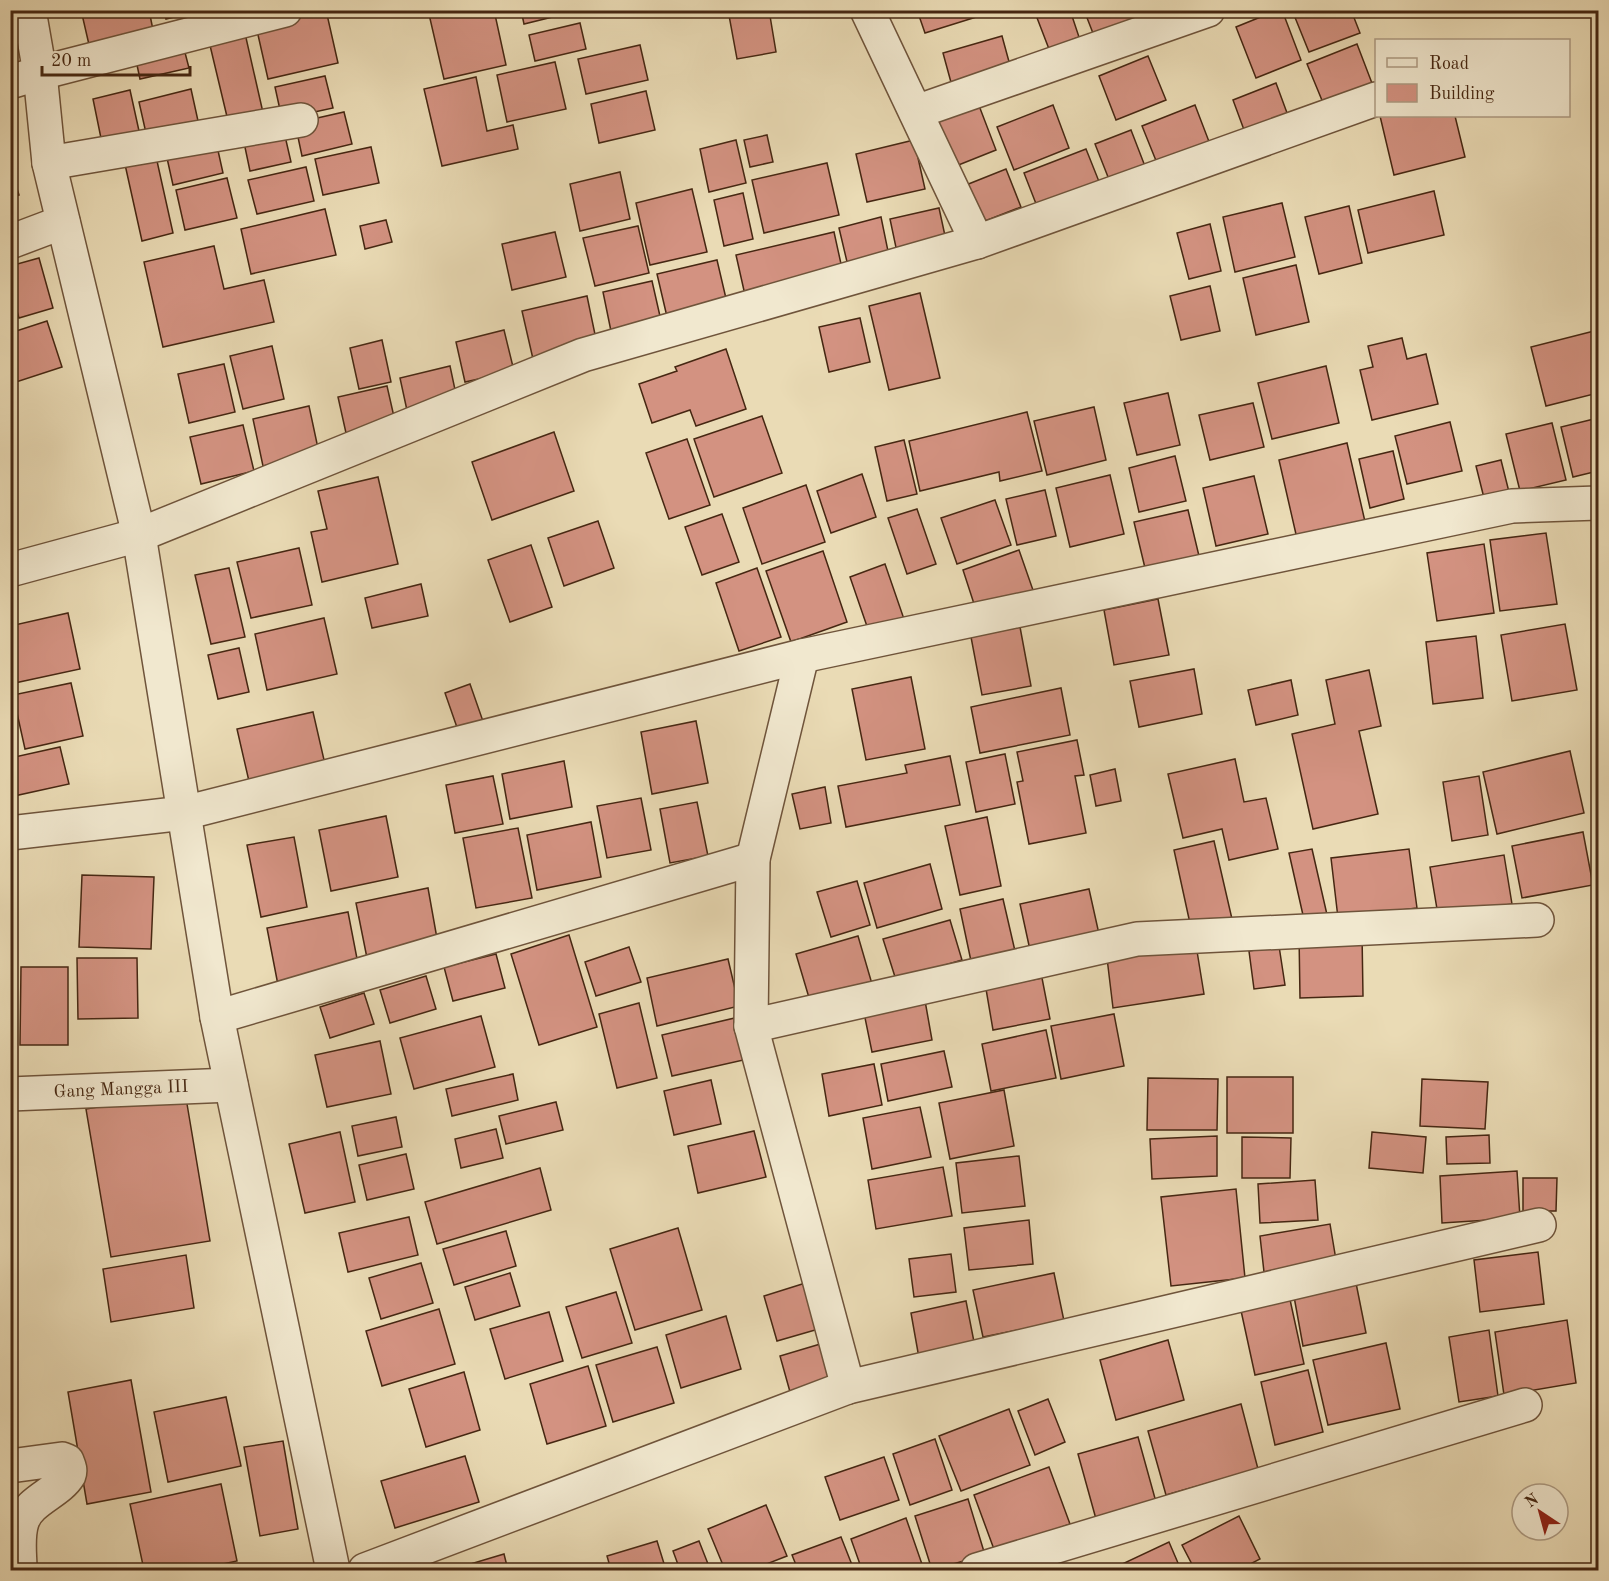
<svg xmlns="http://www.w3.org/2000/svg" width="1609" height="1581" viewBox="0 0 1609 1581" font-family="'Old Standard TT',serif">
<rect width="100%" height="100%" fill="#eadbb5"/>
<filter id="stains"><feTurbulence type="fractalNoise" baseFrequency=".00333" numOctaves="4"/><feColorMatrix values="0 0 0 0 .2 0 0 0 0 .09 0 0 0 0 .02 0 0 0 .5 -.17"/></filter>
<radialGradient id="worn" r=".72"><stop offset=".6" stop-color="#630" stop-opacity="0"/><stop offset="1" stop-color="#630" stop-opacity=".3"/></radialGradient>
<g fill="#d39281" stroke="#462712" stroke-width="1.5">
<path d="M81 10H149L154 35 90 49Z"/>
<path d="M164 10H201L166 19Z"/>
<path d="M323 10H326L338 63 268 79 256 26Z"/>
<path d="M428 10H494L506 65 444 79Z"/>
<path d="M521 10H581L524 24Z"/>
<path d="M728 10H769L776 52 737 59Z"/>
<path d="M917 10H985L986 14 925 33Z"/>
<path d="M1034 10H1070L1079 37 1049 49Z"/>
<path d="M1084 10H1162L1096 41Z"/>
<path d="M1278 10H1282L1301 60 1256 78 1236 27Z"/>
<path d="M1292 10H1351L1360 33 1309 52Z"/>
<path d="M580 23 586 49 535 61 529 35Z"/>
<path d="M244 29 264 117 229 125 208 37Z"/>
<path d="M1002 36 1011 69 952 86 943 53Z"/>
<path d="M182 41 189 68 140 79 134 51Z"/>
<path d="M1357 44 1375 91 1326 110 1307 64Z"/>
<path d="M640 45 648 80 586 94 578 59Z"/>
<path d="M1148 56 1166 100 1116 120 1099 76Z"/>
<path d="M555 62 566 109 507 122 497 75Z"/>
<path d="M325 76 333 108 282 119 275 87Z"/>
<path d="M476 77 487 131 513 125 518 149 442 166 424 89Z"/>
<path d="M1276 83 1290 121 1247 138 1233 100Z"/>
<path d="M191 89 200 130 148 142 139 102Z"/>
<path d="M130 90 141 140 103 148 93 99Z"/>
<path d="M646 91 655 130 599 143 591 104Z"/>
<path d="M978 103 996 150 951 168 933 121Z"/>
<path d="M1053 105 1069 148 1014 170 997 127Z"/>
<path d="M1195 105 1213 152 1161 173 1142 126Z"/>
<path d="M344 112 352 144 302 156 295 123Z"/>
<path d="M1380 116H1455L1465 157 1394 175Z"/>
<path d="M282 123 291 162 250 171 242 133Z"/>
<path d="M1131 130 1148 174 1112 187 1095 144Z"/>
<path d="M767 135 773 162 750 167 744 140Z"/>
<path d="M215 137 223 173 173 185 165 149Z"/>
<path d="M736 140 746 183 709 192 700 149Z"/>
<path d="M914 140 925 189 867 202 856 154Z"/>
<path d="M371 147 379 183 323 195 315 159Z"/>
<path d="M1086 149 1102 189 1040 214 1024 173Z"/>
<path d="M155 152 173 233 142 241 124 160Z"/>
<path d="M827 163 839 215 764 233 752 180Z"/>
<path d="M10 166 19 195 10 198Z"/>
<path d="M306 167 314 201 257 214 248 180Z"/>
<path d="M1006 169 1021 207 980 223 966 185Z"/>
<path d="M620 172 630 219 580 231 570 184Z"/>
<path d="M227 178 237 218 185 230 176 190Z"/>
<path d="M692 189 707 252 650 265 636 203Z"/>
<path d="M1434 191 1444 235 1368 253 1358 210Z"/>
<path d="M743 193 753 239 724 246 714 200Z"/>
<path d="M1282 203 1295 257 1235 272 1223 217Z"/>
<path d="M1349 206 1362 263 1319 274 1305 217Z"/>
<path d="M939 208 947 245 898 257 890 219Z"/>
<path d="M325 209 336 255 251 274 241 229Z"/>
<path d="M881 217 889 256 848 266 839 228Z"/>
<path d="M386 220 392 242 365 249 360 226Z"/>
<path d="M1210 224 1221 271 1189 279 1177 233Z"/>
<path d="M638 226 649 273 595 286 583 238Z"/>
<path d="M555 232 566 277 512 290 502 244Z"/>
<path d="M834 232 843 273 745 295 736 255Z"/>
<path d="M214 246 224 289 264 280 274 322 163 347 144 262Z"/>
<path d="M39 258 53 308 19 318 10 287V266Z"/>
<path d="M717 260 728 307 668 321 657 274Z"/>
<path d="M1296 265 1309 322 1256 335 1243 278Z"/>
<path d="M652 281 662 325 612 336 603 292Z"/>
<path d="M1210 286 1220 331 1181 340 1170 296Z"/>
<path d="M920 293 940 378 889 390 869 306Z"/>
<path d="M587 296 597 344 533 359 522 311Z"/>
<path d="M860 318 870 362 829 372 819 327Z"/>
<path d="M47 321 62 367 10 384V333Z"/>
<path d="M504 330 514 371 465 382 456 342Z"/>
<path d="M1598 330V393L1546 406 1531 347Z"/>
<path d="M1402 338 1407 359 1426 354 1438 404 1372 420 1360 370 1373 367 1368 346Z"/>
<path d="M382 340 391 382 359 389 350 348Z"/>
<path d="M272 346 284 399 243 409 230 356Z"/>
<path d="M726 349 746 409 696 426 690 410 652 423 639 384 677 371 675 367Z"/>
<path d="M224 364 235 412 189 423 178 374Z"/>
<path d="M450 366 458 404 408 415 400 378Z"/>
<path d="M1326 366 1339 423 1272 439 1258 383Z"/>
<path d="M387 386 397 430 348 442 338 397Z"/>
<path d="M1168 393 1180 445 1137 455 1124 403Z"/>
<path d="M1253 403 1264 447 1210 460 1199 415Z"/>
<path d="M309 406 319 453 263 466 253 419Z"/>
<path d="M1094 407 1106 460 1047 475 1034 421Z"/>
<path d="M1027 412 1042 471 1000 481 999 472 920 491 909 441Z"/>
<path d="M762 416 782 473 714 497 694 439Z"/>
<path d="M1598 418V471L1573 477 1561 427Z"/>
<path d="M1450 422 1462 471 1407 484 1395 436Z"/>
<path d="M1552 423 1566 480 1520 491 1506 434Z"/>
<path d="M243 425 254 471 201 484 190 437Z"/>
<path d="M554 432 574 491 492 520 472 462Z"/>
<path d="M687 439 710 505 669 519 646 453Z"/>
<path d="M904 440 917 494 887 501 875 447Z"/>
<path d="M1347 443 1366 526 1298 543 1279 460Z"/>
<path d="M1393 451 1404 499 1370 508 1359 459Z"/>
<path d="M1175 456 1186 501 1139 512 1129 468Z"/>
<path d="M1501 460 1510 496 1485 502 1476 466Z"/>
<path d="M862 474 876 517 831 533 817 491Z"/>
<path d="M1110 475 1124 534 1070 547 1056 488Z"/>
<path d="M1254 476 1268 534 1216 546 1203 488Z"/>
<path d="M378 477 398 564 322 582 311 532 327 529 318 491Z"/>
<path d="M806 485 825 542 762 564 743 508Z"/>
<path d="M1045 490 1056 536 1017 545 1006 499Z"/>
<path d="M995 500 1011 545 957 564 941 518Z"/>
<path d="M917 509 936 564 907 574 888 518Z"/>
<path d="M1188 510 1199 556 1145 568 1134 522Z"/>
<path d="M722 514 739 562 702 575 685 527Z"/>
<path d="M598 521 614 568 564 586 548 538Z"/>
<path d="M1546 533 1557 604 1500 611 1490 540Z"/>
<path d="M1484 544 1494 613 1437 621 1427 553Z"/>
<path d="M531 545 552 607 510 622 488 560Z"/>
<path d="M299 548 312 605 251 618 237 562Z"/>
<path d="M1019 550 1034 593 977 613 963 570Z"/>
<path d="M823 551 847 622 791 642 766 571Z"/>
<path d="M885 564 905 622 870 635 850 577Z"/>
<path d="M229 568 245 637 211 644 195 575Z"/>
<path d="M757 568 781 637 739 651 716 583Z"/>
<path d="M421 584 428 616 372 628 365 598Z"/>
<path d="M1158 599 1169 655 1114 665 1104 610Z"/>
<path d="M68 613 80 669 10 684V626Z"/>
<path d="M324 618 337 674 267 690 255 634Z"/>
<path d="M1565 624 1577 690 1512 701 1501 635Z"/>
<path d="M1020 627 1031 686 982 695 971 637Z"/>
<path d="M1476 636 1483 698 1433 704 1426 642Z"/>
<path d="M239 648 249 692 218 699 208 655Z"/>
<path d="M1194 669 1202 714 1139 727 1130 681Z"/>
<path d="M1369 670 1381 726 1359 731 1378 814 1313 829 1292 734 1335 724 1326 680Z"/>
<path d="M911 677 925 749 866 760 852 689Z"/>
<path d="M1291 680 1298 715 1256 725 1248 690Z"/>
<path d="M71 683 83 736 25 749 13 695Z"/>
<path d="M470 684 485 727 460 736 445 693Z"/>
<path d="M1061 688 1070 735 980 753 971 707Z"/>
<path d="M313 712 327 773 251 790 237 729Z"/>
<path d="M696 721 708 783 652 794 641 732Z"/>
<path d="M1077 740 1084 775 1075 776 1086 833 1029 844 1017 782 1023 781 1017 752Z"/>
<path d="M60 747 69 784 14 796 10 777V758Z"/>
<path d="M1570 751 1584 813 1497 834 1483 772Z"/>
<path d="M1005 754 1015 804 976 812 966 762Z"/>
<path d="M950 756 960 805 846 827 838 786 907 773 905 765Z"/>
<path d="M1235 759 1244 802 1266 798 1278 849 1229 860 1222 829 1183 838 1168 774Z"/>
<path d="M564 761 572 807 510 819 502 774Z"/>
<path d="M1115 769 1121 801 1096 806 1090 775Z"/>
<path d="M493 776 503 824 455 833 446 785Z"/>
<path d="M1479 776 1488 835 1452 841 1443 782Z"/>
<path d="M825 787 831 823 800 829 792 794Z"/>
<path d="M641 798 651 850 607 858 597 806Z"/>
<path d="M697 802 708 856 670 863 660 809Z"/>
<path d="M386 816 398 877 331 891 319 830Z"/>
<path d="M987 817 1001 886 960 895 945 826Z"/>
<path d="M591 822 601 877 537 890 527 835Z"/>
<path d="M518 828 532 898 476 908 463 838Z"/>
<path d="M1583 832 1593 885 1522 898 1512 846Z"/>
<path d="M294 837 307 907 261 917 247 845Z"/>
<path d="M1214 841 1232 919 1191 928 1174 850Z"/>
<path d="M1312 849 1328 919 1305 924 1289 853Z"/>
<path d="M1409 849 1417 908 1338 918 1331 858Z"/>
<path d="M1504 855 1512 904 1438 915 1430 867Z"/>
<path d="M930 864 942 909 877 928 864 883Z"/>
<path d="M82 875 154 877 151 949 79 947Z"/>
<path d="M857 881 870 925 831 937 817 892Z"/>
<path d="M428 888 438 944 367 958 356 903Z"/>
<path d="M1089 889 1099 934 1030 950 1020 904Z"/>
<path d="M1003 899 1015 951 971 961 960 909Z"/>
<path d="M348 912 359 969 278 985 267 928Z"/>
<path d="M950 920 962 960 896 980 883 939Z"/>
<path d="M1362 933 1363 996 1300 998 1299 934Z"/>
<path d="M569 935 597 1027 539 1045 511 954Z"/>
<path d="M858 936 872 984 810 1001 796 954Z"/>
<path d="M1196 945 1204 994 1113 1008 1107 958Z"/>
<path d="M1279 946 1285 985 1254 989 1249 951Z"/>
<path d="M629 947 641 982 596 996 585 962Z"/>
<path d="M496 954 505 988 453 1001 444 967Z"/>
<path d="M77 958H137L138 1018 78 1019Z"/>
<path d="M728 959 739 1006 657 1026 647 978Z"/>
<path d="M21 967H68V1045H20Z"/>
<path d="M426 976 436 1009 390 1023 380 990Z"/>
<path d="M1042 978 1050 1019 993 1030 986 989Z"/>
<path d="M364 993 374 1024 330 1038 320 1007Z"/>
<path d="M924 995 932 1040 872 1052 863 1008Z"/>
<path d="M639 1003 657 1078 617 1088 599 1014Z"/>
<path d="M1114 1014 1124 1066 1061 1079 1051 1026Z"/>
<path d="M481 1016 495 1067 414 1089 400 1038Z"/>
<path d="M739 1017 748 1059 672 1076 662 1035Z"/>
<path d="M1046 1030 1056 1078 991 1091 982 1044Z"/>
<path d="M380 1041 391 1094 327 1107 315 1055Z"/>
<path d="M944 1051 952 1087 888 1101 881 1064Z"/>
<path d="M874 1064 882 1105 829 1116 822 1074Z"/>
<path d="M513 1074 518 1100 452 1116 446 1089Z"/>
<rect x="1227" y="1077" width="66" height="56"/>
<path d="M1148 1078 1218 1079 1217 1130H1147Z"/>
<path d="M1422 1079 1488 1082 1485 1129 1420 1126Z"/>
<path d="M711 1080 721 1124 674 1135 664 1091Z"/>
<path d="M1004 1090 1014 1146 950 1159 939 1103Z"/>
<path d="M185 1092 210 1241 111 1257 86 1109Z"/>
<path d="M556 1102 563 1130 506 1144 499 1116Z"/>
<path d="M920 1107 931 1157 872 1169 863 1118Z"/>
<path d="M396 1117 402 1147 358 1156 352 1126Z"/>
<path d="M496 1129 503 1158 461 1168 455 1139Z"/>
<path d="M754 1131 766 1177 698 1193 688 1146Z"/>
<path d="M340 1132 355 1202 305 1213 289 1144Z"/>
<path d="M1372 1132 1426 1137 1423 1173 1369 1168Z"/>
<path d="M1489 1135 1490 1163 1447 1164 1446 1137Z"/>
<path d="M1217 1136V1176L1152 1179 1150 1139Z"/>
<path d="M1242 1137 1291 1138 1290 1178H1242Z"/>
<path d="M406 1154 414 1189 367 1200 359 1165Z"/>
<path d="M1019 1156 1025 1206 962 1213 956 1163Z"/>
<path d="M10 1167H13L14 1216 10 1217Z"/>
<path d="M943 1167 952 1216 876 1229 868 1180Z"/>
<path d="M540 1168 551 1210 437 1244 425 1202Z"/>
<path d="M1517 1171 1520 1218 1442 1223 1440 1176Z"/>
<path d="M1523 1178H1557L1556 1211H1523Z"/>
<path d="M1315 1180 1318 1220 1260 1223 1258 1184Z"/>
<path d="M1236 1189 1245 1278 1171 1286 1161 1197Z"/>
<path d="M409 1217 418 1255 348 1272 339 1233Z"/>
<path d="M1029 1220 1033 1264 969 1270 964 1228Z"/>
<path d="M1330 1224 1336 1260 1264 1272 1260 1236Z"/>
<path d="M678 1228 702 1310 635 1330 610 1249Z"/>
<path d="M506 1231 516 1266 454 1285 443 1249Z"/>
<path d="M1538 1252 1544 1304 1480 1312 1474 1260Z"/>
<path d="M951 1254 956 1292 914 1297 909 1259Z"/>
<path d="M186 1255 194 1308 111 1322 103 1269Z"/>
<path d="M421 1263 433 1303 381 1319 369 1278Z"/>
<path d="M510 1273 520 1306 475 1320 465 1287Z"/>
<path d="M1054 1273 1064 1321 983 1337 973 1290Z"/>
<path d="M1355 1278 1366 1333 1303 1346 1293 1291Z"/>
<path d="M815 1280 829 1326 777 1341 764 1296Z"/>
<path d="M616 1292 632 1343 582 1358 566 1307Z"/>
<path d="M1289 1295 1304 1364 1255 1375 1240 1306Z"/>
<path d="M966 1301 975 1347 919 1358 911 1313Z"/>
<path d="M439 1309 455 1364 382 1386 366 1331Z"/>
<path d="M549 1312 563 1361 505 1379 490 1329Z"/>
<path d="M726 1316 741 1369 681 1388 666 1335Z"/>
<path d="M1567 1320 1576 1383 1504 1395 1495 1332Z"/>
<path d="M1489 1330 1498 1396 1459 1402 1449 1337Z"/>
<path d="M1168 1340 1184 1400 1116 1420 1100 1360Z"/>
<path d="M827 1342 839 1385 792 1399 780 1356Z"/>
<path d="M1386 1343 1400 1409 1328 1425 1313 1360Z"/>
<path d="M657 1347 674 1403 613 1422 596 1365Z"/>
<path d="M588 1366 606 1426 547 1444 530 1384Z"/>
<path d="M1308 1370 1323 1432 1275 1445 1261 1382Z"/>
<path d="M464 1372 480 1430 426 1447 409 1389Z"/>
<path d="M131 1380 151 1492 87 1504 68 1392Z"/>
<path d="M226 1397 241 1466 168 1482 154 1412Z"/>
<path d="M1048 1399 1065 1442 1035 1455 1018 1411Z"/>
<path d="M1241 1404 1258 1469 1166 1495 1148 1431Z"/>
<path d="M1009 1409 1030 1465 961 1491 939 1436Z"/>
<path d="M1138 1437 1156 1502 1096 1519 1078 1454Z"/>
<path d="M935 1439 952 1490 910 1505 893 1454Z"/>
<path d="M283 1441 298 1529 260 1536 244 1447Z"/>
<path d="M465 1456 479 1502 395 1528 381 1481Z"/>
<path d="M884 1457 899 1500 840 1520 825 1477Z"/>
<path d="M1049 1467 1070 1524 995 1552 974 1495Z"/>
<path d="M221 1484 237 1561 195 1570H144L130 1504Z"/>
<path d="M968 1499 985 1555 932 1570 915 1516Z"/>
<path d="M766 1505 787 1556 751 1570H725L708 1529Z"/>
<path d="M1239 1516 1260 1559 1239 1570H1195L1182 1545Z"/>
<path d="M906 1518 924 1570H862L851 1539Z"/>
<path d="M841 1537 854 1570H798L792 1555Z"/>
<path d="M657 1541 666 1570H611L607 1556Z"/>
<path d="M699 1541 710 1569 680 1570 673 1551Z"/>
<path d="M1169 1542 1181 1570H1123L1120 1565Z"/>
<path d="M504 1554 508 1570H468L467 1565Z"/>
<path d="M1053 1557 1061 1570H1028Z"/>
</g>
<g fill="none" stroke-linecap="round" stroke-linejoin="round">
<defs>
<g id="street">
<path d="M29 10 40 73 49 163 139 535 217 1017 333 1570"/>
<path d="M867 10 977 242"/>
<path d="M10 82 40 73 285 10"/>
<path d="M916 112 1208 10"/>
<path d="M49 163 301 120"/>
<path d="M10 242 63 222"/>
<path d="M10 570 139 535 583 355 977 242 1376 99"/>
<path d="M802 656 753 859 751 1026 848 1387"/>
<path d="M10 833 184 813 802 656 1512 506 1598 503"/>
<path d="M217 1017 753 859"/>
<path d="M751 1026 1137 939 1537 920"/>
<path id="s1" d="M10 1094 231 1085"/>
<path d="M10 1466 62 1459 67 1461C69 1466 71 1470 69 1475 58 1493 29 1500 22 1522 17 1537 20 1555 20 1570"/>
<path d="M365 1570 848 1387 1539 1225"/>
<path d="M977 1570 1525 1405"/>
</g>
</defs>
<use href="#street" stroke="#6f543b" stroke-width="36"/>
<use href="#street" stroke="#f1e8cf" stroke-width="33"/>
</g>
<g text-anchor="middle" dominant-baseline="central" stroke-width="5" stroke-linejoin="round" paint-order="stroke">
<g font-size="18" fill="#462712" stroke="#f1e8cf">
<text stroke="none"><textPath href="#s1" startOffset="111">Gang Mangga III</textPath></text>
</g>
</g>
<rect width="1609" height="1581" fill="none" stroke="#eadbb5" stroke-width="36"/>
<rect x="12" y="12" width="1585" height="1557" fill="none" stroke="#462712" stroke-width="3"/>
<rect x="18" y="18" width="1573" height="1545" fill="none" stroke="#462712" stroke-width="1.5"/>
<rect x="1375" y="39" width="195" height="78" fill="#f1e8cf" stroke="#ad9b83" stroke-width="1.5"/>
<rect x="1387" y="58" width="30" height="9" fill="#f1e8cf" stroke="#ad9b83" stroke-width="1.5"/>
<text x="1429" y="69" font-size="18" fill="#462712">Road</text>
<rect x="1387" y="84" width="30" height="18" fill="#d39281" stroke="#ad9b83" stroke-width="1.5"/>
<text x="1429" y="99" font-size="18" fill="#462712">Building</text>
<g transform="translate(1540 1512) rotate(324)"><circle r="28" fill="#f1e8cf" stroke="#ad9b83" stroke-width="1.5"/>
<path d="M0-4.5L10 22L0 15L-10 22Z" fill="#8f2418"/>
<text y="-9" font-size="16" font-weight="bold" text-anchor="middle" fill="#462712">N</text>
</g>
<path d="M42 66v9h148v-9" fill="none" stroke="#462712" stroke-width="3"/>
<text x="51" y="66" font-size="18" fill="#462712" stroke="#f1e8cf" stroke-width="4.5" paint-order="stroke">20 m</text>
<rect width="100%" height="100%" filter="url(#stains)"/>
<rect width="100%" height="100%" fill="url(#worn)"/>
</svg>
